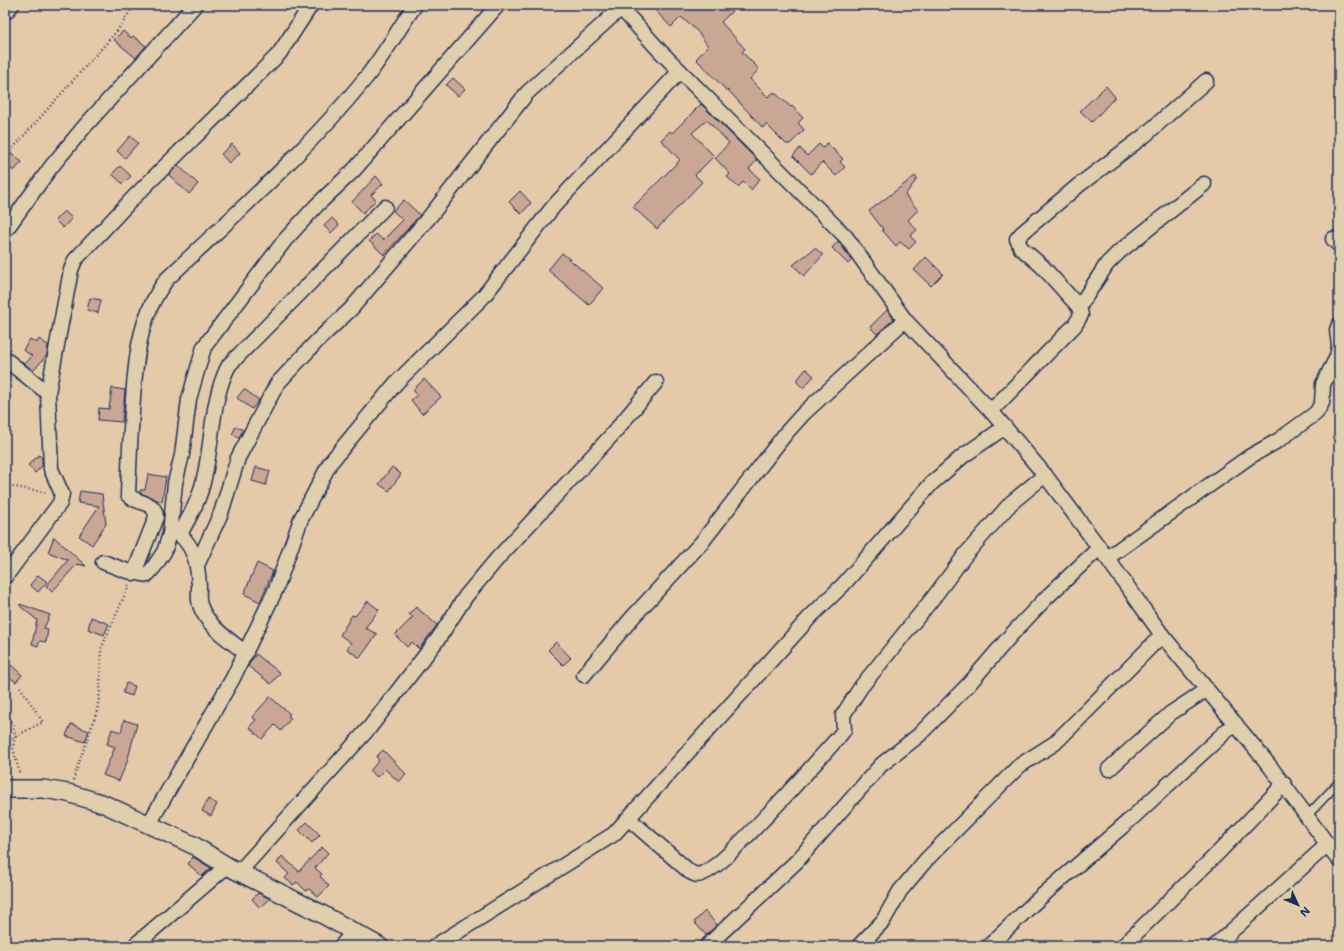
<svg xmlns="http://www.w3.org/2000/svg" width="1344" height="951" viewBox="0 0 1344 951" font-family="'Shantell Sans',sans-serif">
<rect width="100%" height="100%" fill="#e5caa9"/>
<filter id="ink" filterUnits="userSpaceOnUse"><feTurbulence type="fractalNoise" baseFrequency=".025" numOctaves="2"/><feDisplacementMap in="SourceGraphic" scale="8" xChannelSelector="R" yChannelSelector="G"/><feConvolveMatrix kernelMatrix="1 2 1 2 8 2 1 2 1" color-interpolation-filters="sRGB"/></filter>
<g filter="url(#ink)">
<g fill="#caa695" stroke="#1b2f5e">
<path d="M650 5H726L732 11 721 22 745 49 742 52 759 69 750 79 768 97 774 92 791 107 792 106 803 118 798 123 804 130 790 144H786L766 124 763 128 728 90 727 91 696 59 708 46 697 31 681 17 671 27Z"/>
<path d="M123 31 131 38 133 36 146 46 136 58 114 40Z"/>
<path d="M453 78 465 89 458 96 446 85Z"/>
<path d="M1106 86 1115 97 1092 122 1080 111Z"/>
<path d="M701 104 757 160 749 169 760 179 751 190 743 182 738 187 727 177 730 174 715 158 729 143 707 120 692 133 714 156 695 175 702 182 657 229 633 207 680 160 661 140 670 131 672 133Z"/>
<path d="M130 136 138 143 125 158 117 151Z"/>
<path d="M827 143 843 159 840 162 845 167 836 176 822 162 811 174 793 156 800 148 807 156 819 144 823 148Z"/>
<path d="M232 144 240 153 229 163 221 154Z"/>
<path d="M11 153 22 162 14 171 5 164V160Z"/>
<path d="M178 165 198 184 189 194 169 175Z"/>
<path d="M120 166 131 176 123 184 112 174Z"/>
<path d="M376 176 383 184 371 195 376 200 363 213 352 202Z"/>
<path d="M915 176 917 179 905 195 918 210 908 220 917 230 910 236 916 242 909 249 900 242 896 246 882 230 883 229 869 211Z"/>
<path d="M520 191 531 203 521 214 509 202Z"/>
<path d="M404 200 420 215 384 255 369 241 376 234 383 240 403 220 393 211Z"/>
<path d="M64 211 72 218 63 228 55 220Z"/>
<path d="M332 218 339 225 331 233 324 226Z"/>
<path d="M838 241 852 260 848 264 832 248Z"/>
<path d="M815 248 823 255 804 276 793 265Z"/>
<path d="M562 253 603 288 589 305 548 270Z"/>
<path d="M926 257 943 274 931 286 914 270Z"/>
<path d="M90 298 101 300 98 313 87 310Z"/>
<path d="M887 310 894 319 877 334 870 327Z"/>
<path d="M30 339 37 343 39 339 48 345 47 355 33 371 25 364 32 356 23 350Z"/>
<path d="M806 369 814 376 803 388 796 381Z"/>
<path d="M424 379 441 397 422 414 411 400 417 395 413 390Z"/>
<path d="M112 388 125 390 122 422 98 420 99 408 109 409Z"/>
<path d="M244 389 259 400 252 409 237 398Z"/>
<path d="M236 426 243 430 239 438 232 434Z"/>
<path d="M39 455 42 458V466L35 473 28 465Z"/>
<path d="M256 467 270 471 266 485 252 481Z"/>
<path d="M392 467 401 474 389 491 379 484Z"/>
<path d="M148 474 166 477 162 502 140 493V490H145Z"/>
<path d="M80 491 102 494 106 524 92 545 79 536 99 506 78 503Z"/>
<path d="M54 537 86 566 77 564 52 592 46 586 68 560 48 552Z"/>
<path d="M257 563 273 571 260 602 244 594Z"/>
<path d="M38 575 47 582 38 592 30 585Z"/>
<path d="M368 601 379 610 365 628 377 634 360 658 347 649 351 643 340 635 352 615 355 616Z"/>
<path d="M20 604 50 615 44 628 48 629 46 642 40 641 38 646 32 644 37 620 20 606Z"/>
<path d="M416 607 437 625 419 649 412 642 407 647 395 635 413 617 409 614Z"/>
<path d="M91 617 109 624 104 635 88 629Z"/>
<path d="M556 642 571 658 563 665 548 650Z"/>
<path d="M256 654 280 673 271 684 248 666Z"/>
<path d="M11 665 22 675 16 682 5 674Z"/>
<path d="M126 683 135 686 132 696 123 693Z"/>
<path d="M270 697 290 714 288 716 291 718 281 731 275 725 262 739 249 727 256 720 252 717Z"/>
<path d="M124 720 137 724 127 762 119 781 103 775 115 747 107 744 112 729 121 732Z"/>
<path d="M71 724 89 731 85 742 66 736Z"/>
<path d="M383 750 406 774 399 782 385 769 377 777 370 771 379 760 376 757Z"/>
<path d="M208 799 217 804 211 816 202 811Z"/>
<path d="M307 822 320 835 312 843 299 830Z"/>
<path d="M322 847 328 853 315 868 322 874 320 876 329 886 318 897 309 889 306 891 297 882 293 885 285 878 289 874 277 863 282 856 299 871Z"/>
<path d="M193 857 211 868 202 876 188 864Z"/>
<path d="M258 893 270 899 260 908 252 899Z"/>
<path d="M705 911 717 925 706 935 694 922Z"/>
</g>
<g fill="none" stroke-linecap="round" stroke-linejoin="round">
<defs>
<path id="service" d="M1307 816 1339 782"/>
<g id="minor">
<path d="M618 5 661 52 846 237 905 320 991 411 1045 475 1107 558 1162 635 1269 765 1339 860"/>
<path d="M5 13 12 5"/>
<path d="M5 231 51 167 85 126 195 5"/>
<path d="M1333 239 1339 245"/>
<path d="M1079 307 1107 264 1119 252 1204 184"/>
<path d="M5 359 48 393 51 469 62 494 60 503 5 577"/>
<path d="M48 393 71 270 75 260 134 197 279 54 311 5"/>
<path d="M991 411 1075 325 1081 315 1079 307 1042 266 1021 248 1017 239 1022 233 1079 185 1144 136 1206 81"/>
<path d="M172 528C194 544 198 561 199 587 199 592 198 599 200 605 207 626 229 640 246 653"/>
<path d="M180 534C190 516 200 499 204 478 213 441 211 399 229 365L385 207"/>
<path d="M1107 558 1249 457 1279 440 1316 413 1322 403 1323 384 1337 357 1339 346 1337 330 1339 325"/>
<path d="M103 562 127 571 147 575 154 567 164 552 170 534 175 483 182 455 189 399 204 347 285 240 317 205 354 170 498 5"/>
<path d="M198 563 221 513 238 458 277 384 318 340 351 309 431 215 527 93 621 8"/>
<path d="M134 573 156 517C155 500 138 505 128 495 129 468 130 441 132 413 135 367 137 318 167 279 234 215 305 153 364 80 383 57 398 30 415 5"/>
<path d="M584 675 632 618 702 542 786 433 804 413 905 320"/>
<path d="M1109 769 1171 713 1206 690"/>
<path d="M629 819 690 872C694 874 697 876 701 874 715 869 729 854 739 844 773 811 805 774 837 739L844 730 843 715 861 687 933 598 966 554 1011 503 1045 475"/>
<path d="M149 824 233 678 276 589 301 519 330 463 396 383 483 297 553 207 680 71"/>
<path d="M240 871 370 727 438 639 466 596 497 559 611 436 656 382"/>
<path d="M134 946 227 866"/>
<path d="M341 946 353 933"/>
<path d="M435 946 614 834 811 616 843 585 932 483 963 456 1005 427"/>
<path d="M707 946 797 861 881 765 918 736 969 684 1011 635 1047 597 1099 548"/>
<path d="M859 946 883 921 900 891 926 860 1019 766 1055 743 1162 635"/>
<path d="M989 946 1035 902 1132 818 1235 723"/>
<path d="M1123 946 1219 852 1284 784"/>
<path d="M1215 946 1328 844"/>
</g>
<path id="tertiary" d="M5 789H43L68 793 104 804 193 845 227 866 318 912 379 946"/>
</defs>
<use href="#service" stroke="#1b2f5e" stroke-width="10"/>
<use href="#minor" stroke="#1b2f5e" stroke-width="17"/>
<use href="#tertiary" stroke="#1b2f5e" stroke-width="20"/>
<g stroke="#1b2f5e" stroke-width="2.5" stroke-dasharray="1 3" stroke-linecap="butt">
<path d="M5 157 117 31 134 5"/>
<path d="M5 485 48 493"/>
<path d="M5 711 14 726 15 737 13 748 20 774"/>
<path d="M5 742 43 722 20 687"/>
<path d="M73 780 97 711 100 691 101 649 130 583"/>
</g>
<use href="#service" stroke="#e0cfad" stroke-width="7"/>
<use href="#minor" stroke="#e0cfad" stroke-width="14"/>
<use href="#tertiary" stroke="#e0cfad" stroke-width="17"/>
</g>
</g>
<rect width="1344" height="951" fill="none" stroke="#e0cfad" stroke-width="20"/>
<rect x="10" y="10" width="1324" height="931" fill="none" stroke="#1b2f5e" stroke-width="1.5" filter="url(#ink)"/>
<g transform="translate(1298 905) rotate(134)" stroke="#e0cfad" stroke-width="3" paint-order="stroke">
<path d="M0-3L7 15L0 10L-7 15Z" fill="#1b2f5e"/>
<text y="-6" font-size="11" font-weight="bold" text-anchor="middle" fill="#1b2f5e">N</text>
</g>
</svg>
